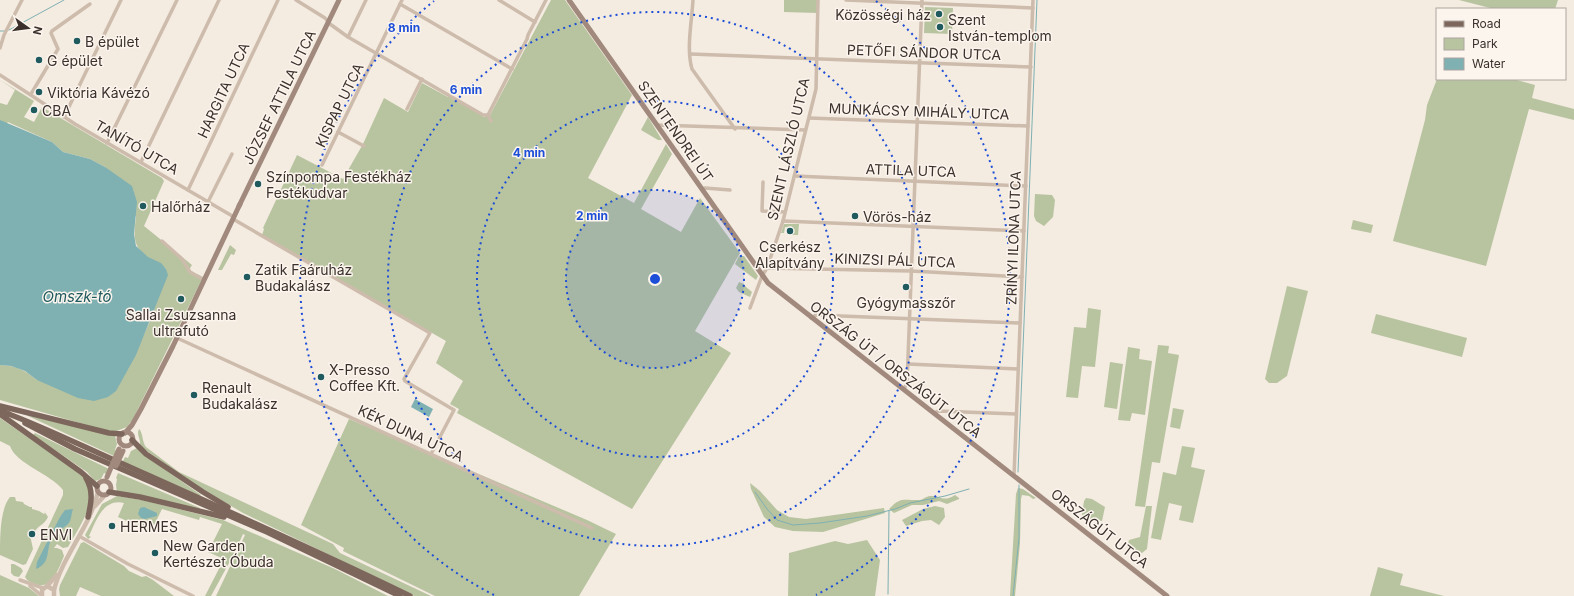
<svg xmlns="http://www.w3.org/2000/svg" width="1574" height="596" viewBox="0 0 1574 596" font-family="Inter,sans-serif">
<rect width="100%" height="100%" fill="#f4ebe1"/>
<g fill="#b8c4a0">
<path d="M551 0H565L632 95 588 178 634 203 666 144 672 154 641 209 681 232 700 198 740 253 695 331 731 353 632 509 457 413 459 409 450 404 463 381 436 363 446 341 262 235 264 229 263 228 297 155 343 179 363 144 384 98 408 112 422 83 448 97 449 96 484 117 490 115Z"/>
<path d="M784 0H818V13L784 12Z"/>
<path d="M1459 0H1558L1555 9H1494Z"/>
<path d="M925 7 953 8 952 34 924 33Z"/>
<path d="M1437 79H1513L1535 85 1532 98 1574 109V120L1529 109 1486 266 1393 241 1425 120 1427 105Z"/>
<path d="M0 80 34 101 24 117 34 122 42 107 162 178 164 181 144 226 192 265 189 270 203 277 133 419 127 427 114 432 97 428 0 400V365C17 366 24 370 37 380L128 369 151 319 166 269C160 263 154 261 147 257 132 246 134 234 136 217L105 167 90 159 63 152 52 142 10 123 8 122 0 131V103L7 105 15 90Z"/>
<path d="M648 117 662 140H658L641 130Z"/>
<path d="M1035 194 1052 195 1055 200 1053 217 1044 226 1036 221 1034 216Z"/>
<path d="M1353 220 1373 225 1371 233 1351 229Z"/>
<path d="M784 224H799L798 235H791V227H785L784 233H781Z"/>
<path d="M230 245 236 250 234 255 231 254 222 270H218Z"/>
<path d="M739 256H744L758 276 756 280 735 264Z"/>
<path d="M739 282 744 284 746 287 752 292 750 297 739 292 736 288Z"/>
<path d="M1287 286 1308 291 1287 376 1277 383H1269L1265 379Z"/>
<path d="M1088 308 1101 310 1095 367 1082 366 1078 398 1066 397 1074 327 1086 328Z"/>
<path d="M1376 314 1467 338 1462 357 1371 333Z"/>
<path d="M1158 345 1169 346 1168 353 1179 355 1160 463 1152 462 1145 507 1135 506Z"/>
<path d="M1128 347 1140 349 1139 359 1152 361 1145 415 1132 413 1130 421 1118 420Z"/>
<path d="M1110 362 1123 364 1117 409 1104 407Z"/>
<path d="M1173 408 1184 410 1180 429 1170 427Z"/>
<path d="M26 415 115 436 117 444 115 450 117 451 114 456Z"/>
<path d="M0 418 82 475C100 500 81 524 68 547L63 548 57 544 54 548H57L62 550 64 556C59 567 52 591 35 584 31 582 27 581 25 577L63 495V490C51 474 16 464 10 446L0 441Z"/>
<path d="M349 419 587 520 616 534 579 596H435L343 551 344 548 301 525Z"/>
<path d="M139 429C143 432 142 442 146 447L179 472 333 544 340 553 431 596H414L243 513 189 481 140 446C141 439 136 435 139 429Z"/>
<path d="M35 433 109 469 106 474 104 473 101 479 95 481 87 472 33 435Z"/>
<path d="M1182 446 1195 448 1191 467 1205 470 1193 523 1179 520 1182 506 1169 503 1161 540 1151 538 1163 472 1176 475Z"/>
<path d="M137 448 150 459 201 495 200 496 122 463 125 457 128 458 131 451Z"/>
<path d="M118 473 200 508V509L117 493 116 485 117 479 116 478Z"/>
<path d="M750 483 760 491 777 510 789 517 806 519 884 508 885 513 823 532 793 531 775 527 764 517 751 489Z"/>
<path d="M1018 488 1023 489 1036 498 1033 499 1029 496 1022 495 1021 499 1020 543 1015 596H1010L1016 494Z"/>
<path d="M955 495 959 498V499L947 504 939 501 923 505H912L894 513 889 509C900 497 903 500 918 500 922 501 926 496 930 496 940 495 943 503 955 495Z"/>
<path d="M117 496 142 500 223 520 335 569 388 596H216L245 535 243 534 235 552 211 596H205L224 559 208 552 222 524 200 517 199 520 162 509 151 532 118 517 124 503C103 498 96 521 89 536L91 537 88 539 85 535 102 504Z"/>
<path d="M10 497H15L16 501 23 502 24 504 30 507H32V509L39 511 44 514 45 513 44 511 48 517C45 524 39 525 35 531H32L30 535 33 549 26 564 23 565 0 555C0 537 0 509 10 497Z"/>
<path d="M1086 498 1092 499 1105 507 1102 521 1086 518 1082 515 1084 501Z"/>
<path d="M935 506 944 508 945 517 939 525 931 520 922 521 906 526 902 520 923 509Z"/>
<path d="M1146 506H1152L1147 549 1142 553 1138 554 1127 547 1129 540 1140 537Z"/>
<path d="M867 540 880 560 875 596H788L789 553 835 541 848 544Z"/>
<path d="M84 542 124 566 129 571 142 577 146 576 153 580 174 596H101L80 587 76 596H60L59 589 60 585 81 543Z"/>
<path d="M11 564H14L21 568 23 571 19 577 14 576 11 573Z"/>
<path d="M1378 567 1403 574 1400 585 1444 596H1370Z"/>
<path d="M0 575 29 588 39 596H0Z"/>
</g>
<g fill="#7fb0b2">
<path d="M0 120 52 142 63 152 90 159 105 167 132 186 137 202 134 234 136 246 148 257 161 263 166 269 168 275 136 355 116 391 108 397 94 401 78 398 37 380 25 371 11 366 0 365Z"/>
<path d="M415 399 433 409 429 417 411 407Z"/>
<path d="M144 507 157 513V516L145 519 141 518 138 514 140 508Z"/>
<path d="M73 509C71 514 72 519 68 524 63 529 56 531 52 538 45 550 52 562 36 569L37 562 60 517 65 510Z"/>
</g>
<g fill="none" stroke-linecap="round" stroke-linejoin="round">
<g stroke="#7fb0b2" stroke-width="1">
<path d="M9 30 64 0"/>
<path d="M0 31H5"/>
<path d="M1018 472 1037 0"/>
<path d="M755 492 767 509 777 520 793 525 820 523 867 516 895 509 910 503 945 496 969 489"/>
<path d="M888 594 889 511"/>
<path d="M1013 596 1019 538V485"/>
</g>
<g stroke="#cdbbac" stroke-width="3.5">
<path d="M296 0 325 18 330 24 348 37 483 115H488"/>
<path d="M499 0 535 22"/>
<path d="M693 0C692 20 686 49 692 69L735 129"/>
<path d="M846 0 1033 8"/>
<path d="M400 4 512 69"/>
<path d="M348 37 366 0"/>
<path d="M0 48 4 35 22 0"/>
<path d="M690 54 1031 67"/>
<path d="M0 75 75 124 234 217"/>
<path d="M31 94 58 49 51 33 52 31 90 4"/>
<path d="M407 109 422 79"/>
<path d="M488 115 527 39 528 35 546 0"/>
<path d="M488 115 491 121"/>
<path d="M64 117 121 0"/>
<path d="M809 118 1028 126"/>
<path d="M657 125 805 130"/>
<path d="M338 132 364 146"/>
<path d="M107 143 177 0"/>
<path d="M141 162 219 0"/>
<path d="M322 165 402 0"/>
<path d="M795 176 1026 186"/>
<path d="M763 182 762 211 785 212"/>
<path d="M702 189 705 188 730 190"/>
<path d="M188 190 278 0"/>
<path d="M208 202 232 154"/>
<path d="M233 219 430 333 404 379 405 381 454 410 431 454"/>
<path d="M783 221 1024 231"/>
<path d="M162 241 182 259 190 272 204 280"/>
<path d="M767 268 911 271 1022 277"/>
<path d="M750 308 762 276 767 268 783 221 816 89 818 0"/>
<path d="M811 318 816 315 1020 323"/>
<path d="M177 338 592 528"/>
<path d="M908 364 1018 369"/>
<path d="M904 389 907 383 922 0"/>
<path d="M934 413 938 411 1016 414"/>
<path d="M1014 476 1033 0"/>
<path d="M79 536 128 564 193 596"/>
<path d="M20 580 43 588"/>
<path d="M30 586 41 595"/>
</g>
<g stroke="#cdbbac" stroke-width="4.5">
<path d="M95 506 105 495"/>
<path d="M47 586 57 575"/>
<path d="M54 590C63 555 90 527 98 492"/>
<path d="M42 596V590L47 586 54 590V596"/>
</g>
<g stroke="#a18a7d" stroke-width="5">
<path d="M569 0 768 283 1167 596"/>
<path d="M239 206 339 0"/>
<circle cx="126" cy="439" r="7"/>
<path d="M125 433 132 425 141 409 173 346 240 204"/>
<circle cx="104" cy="488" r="7"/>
</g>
<g stroke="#7d675c" stroke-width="5.5">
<path d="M0 406 109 433 122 434"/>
<path d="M0 410 9 414"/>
<path d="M6 413C46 428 84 447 123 464 219 507 316 550 410 596"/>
<path d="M0 414 81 472 97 486"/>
<path d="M25 423 75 449 267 532 400 596"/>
<path d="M132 440 146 454 203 492 228 507"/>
<path d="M86 478C94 491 91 504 88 517"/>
<path d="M109 492 140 497 224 517"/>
</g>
<g stroke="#a18a7d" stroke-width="5">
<path d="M116 466 123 451"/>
<path d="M107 477 119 449"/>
</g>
</g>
<circle cx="655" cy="279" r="89" fill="#1d4ed8" fill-opacity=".12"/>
<g fill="none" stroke="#1d4ed8" stroke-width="2" stroke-dasharray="2 4">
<circle cx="655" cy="279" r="89"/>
<circle cx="655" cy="279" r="178"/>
<circle cx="655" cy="279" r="267"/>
<path d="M494 595A355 355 0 0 1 434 1M876 1A355 355 0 0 1 816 595"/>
</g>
<g fill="#1f5a5e" stroke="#fbf5ee" stroke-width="1.5">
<circle cx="939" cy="14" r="4"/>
<circle cx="940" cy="27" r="4"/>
<circle cx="77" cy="41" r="4"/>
<circle cx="39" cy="60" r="4"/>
<circle cx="39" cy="92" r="4"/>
<circle cx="34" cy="110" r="4"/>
<circle cx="258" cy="184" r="4"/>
<circle cx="143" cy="206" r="4"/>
<circle cx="855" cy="216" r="4"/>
<circle cx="790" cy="231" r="4"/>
<circle cx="247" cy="277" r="4"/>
<circle cx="906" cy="287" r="4"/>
<circle cx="181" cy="299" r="4"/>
<circle cx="321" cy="377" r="4"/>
<circle cx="194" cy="395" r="4"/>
<circle cx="112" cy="526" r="4"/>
<circle cx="32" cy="534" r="4"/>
<circle cx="155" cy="553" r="4"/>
</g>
<g text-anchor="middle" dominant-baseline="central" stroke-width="3" stroke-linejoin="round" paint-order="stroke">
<g font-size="14" fill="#3b302b" stroke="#fbf5ee" text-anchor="start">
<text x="931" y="14" text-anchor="end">Közösségi ház</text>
<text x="948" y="19">Szent<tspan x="948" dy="16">István-templom</tspan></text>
<text x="85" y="41">B épület</text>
<text x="47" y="60">G épület</text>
<text x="47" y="92">Viktória Kávézó</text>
<text x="42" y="110">CBA</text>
<text x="266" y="176">Színpompa Festékház<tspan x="266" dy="16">Festékudvar</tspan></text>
<text x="151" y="206">Halőrház</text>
<text x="863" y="216">Vörös-ház</text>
<text x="790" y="246" text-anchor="middle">Cserkész<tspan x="790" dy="16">Alapítvány</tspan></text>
<text x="255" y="269">Zatik Faáruház<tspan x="255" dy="16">Budakalász</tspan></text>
<text x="906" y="302" text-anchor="middle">Gyógymasszőr</text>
<text x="181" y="314" text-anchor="middle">Sallai Zsuzsanna<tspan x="181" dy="16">ultrafutó</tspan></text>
<text x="329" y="369">X-Presso<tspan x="329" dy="16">Coffee Kft.</tspan></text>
<text x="202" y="387">Renault<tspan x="202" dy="16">Budakalász</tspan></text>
<text x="120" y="526">HERMES</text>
<text x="40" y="534">ENVI</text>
<text x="163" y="545">New Garden<tspan x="163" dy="16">Kertészet Óbuda</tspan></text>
</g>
<g font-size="14" fill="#3b302b" stroke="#fbf5ee">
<text transform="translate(924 52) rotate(2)">PETŐFI SÁNDOR UTCA</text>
<text transform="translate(223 90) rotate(-65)">HARGITA UTCA</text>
<text transform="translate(279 97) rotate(-64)">JÓZSEF ATTILA UTCA</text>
<text transform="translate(339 105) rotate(-64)">KISPAP UTCA</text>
<text transform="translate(919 111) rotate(2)">MUNKÁCSY MIHÁLY UTCA</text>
<text transform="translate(676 131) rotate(55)">SZENTENDREI ÚT</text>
<text transform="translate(137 147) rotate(30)">TANÍTÓ UTCA</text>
<text transform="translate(788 149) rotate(-77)">SZENT LÁSZLÓ UTCA</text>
<text transform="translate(911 170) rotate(2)">ATTILA UTCA</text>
<text transform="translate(1013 238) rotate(-88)">ZRÍNYI ILONA UTCA</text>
<text transform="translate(895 260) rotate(2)">KINIZSI PÁL UTCA</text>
<text transform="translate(896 369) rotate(38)">ORSZÁG ÚT / ORSZÁGÚT UTCA</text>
<text transform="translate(411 433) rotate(25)">KÉK DUNA UTCA</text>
<text transform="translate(1100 528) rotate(38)">ORSZÁGÚT UTCA</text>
</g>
<g font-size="15" font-style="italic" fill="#1f5a5e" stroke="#fbf5ee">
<text x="77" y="296">Omszk-tó</text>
</g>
</g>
<circle cx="655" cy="279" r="6" fill="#1d4ed8" stroke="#fbf5ee" stroke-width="2"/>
<g font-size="12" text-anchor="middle" font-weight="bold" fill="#1d4ed8" stroke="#fbf5ee" stroke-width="3" stroke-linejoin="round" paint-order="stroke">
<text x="404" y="32">8 min</text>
<text x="466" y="94">6 min</text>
<text x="529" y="157">4 min</text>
<text x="592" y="220">2 min</text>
</g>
<rect x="1436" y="8" width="130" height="72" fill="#fbf5ee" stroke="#aea6a0"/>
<rect x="1444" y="21" width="20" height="6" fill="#7d675c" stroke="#aea6a0"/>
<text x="1472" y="28" font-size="12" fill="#3b302b">Road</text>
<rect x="1444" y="38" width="20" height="12" fill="#b8c4a0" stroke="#aea6a0"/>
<text x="1472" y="48" font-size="12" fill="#3b302b">Park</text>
<rect x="1444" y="58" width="20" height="12" fill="#7fb0b2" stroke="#aea6a0"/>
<text x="1472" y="68" font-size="12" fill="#3b302b">Water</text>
<g transform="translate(28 28) rotate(104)" stroke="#fbf5ee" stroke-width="3" paint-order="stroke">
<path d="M0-3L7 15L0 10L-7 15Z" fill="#3b302b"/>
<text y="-6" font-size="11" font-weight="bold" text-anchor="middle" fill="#3b302b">N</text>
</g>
</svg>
